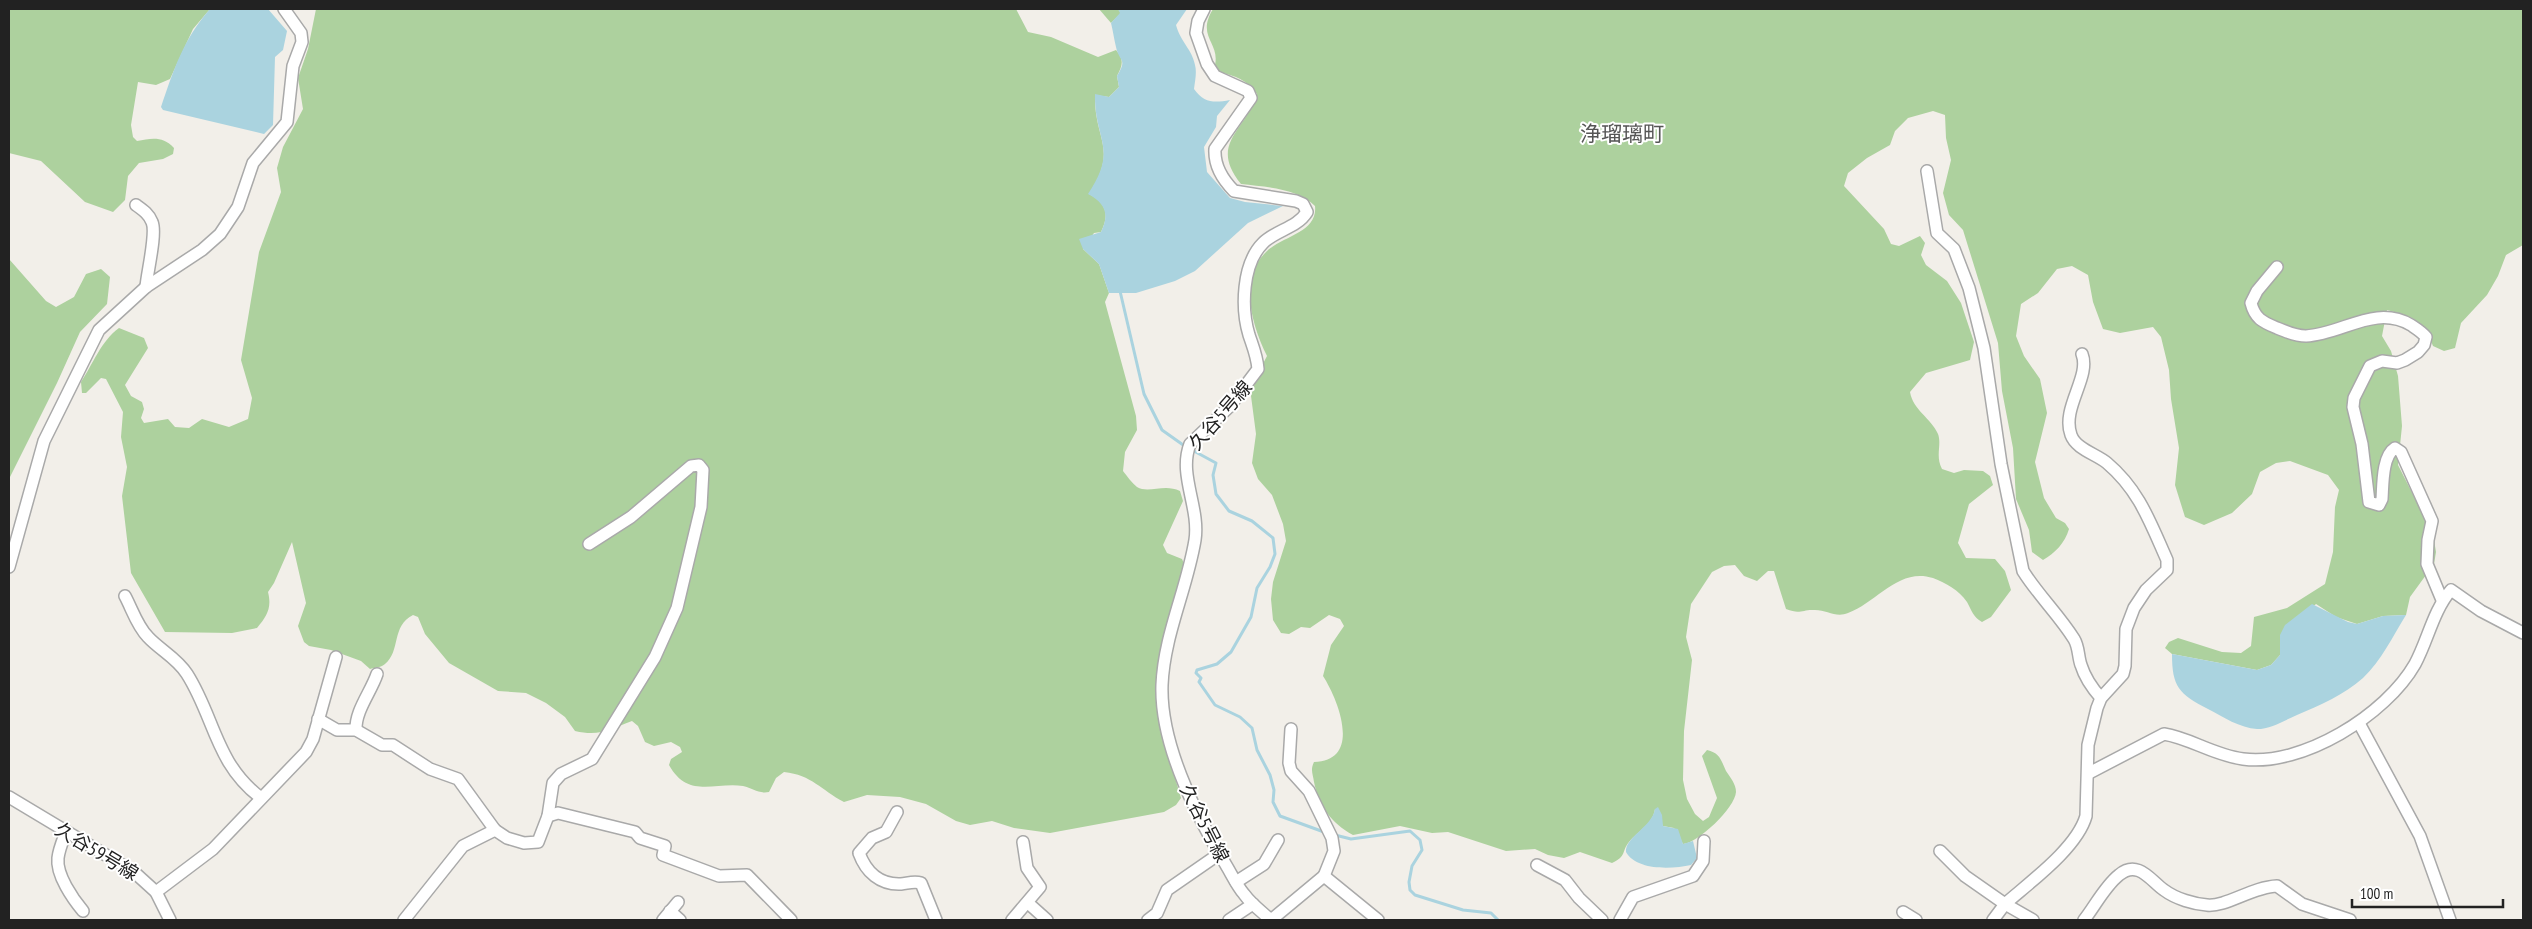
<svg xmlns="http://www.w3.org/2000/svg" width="2532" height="929" viewBox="0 0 2532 929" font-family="'PT Sans Narrow','Noto Sans JP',sans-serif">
<rect width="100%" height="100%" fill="#f2efe9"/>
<g fill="#add19e">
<path d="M9 9H210L193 29 170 79 156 85 138 82 131 125 133 137 137 141C152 138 163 136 174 148L173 154 163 159 139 163 128 176 125 200 113 212 85 202 41 161 9 153Z"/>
<path d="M316 9H1016L1028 32 1051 37 1098 57 1116 50C1124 59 1123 65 1117 76L1119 87 1109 97 1095 95C1094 140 1119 148 1089 194 1106 203 1110 214 1101 232L1094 233 1083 249 1099 264 1109 293 1105 302 1136 416 1137 430 1125 452 1123 471C1127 476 1132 483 1137 487 1149 494 1164 483 1180 491L1183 501 1163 545 1167 553 1182 559 1186 568 1155 688 1165 744 1181 798 1176 805 1164 812 1050 833 1014 828 992 821 970 825 956 821 926 804 900 797 867 795 844 802C821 790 812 775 784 772L776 778 769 792C758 794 753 788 743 786 714 782 688 799 669 765L671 759 682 752 680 747 671 742 654 746 645 742 638 726 632 721C610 729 600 737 575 731L565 717 546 703 526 693 498 691 449 663 425 634 418 617 413 615C391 626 401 651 385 664 382 667 374 668 370 669L361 661 331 650 309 646 304 642 298 626 306 603 292 542 274 583 268 592C272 608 267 616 257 628L232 633 165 632 131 573 122 496 127 467 121 437 123 412 106 379 101 378 86 393H82L81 382C93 364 101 341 119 328L144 338 148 348 125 385 131 396 142 402 144 409 141 418 144 423 168 419 175 427 189 428 202 419 229 427 248 419 252 398 241 360 259 252 281 192 277 168 283 147 303 109 298 78 308 49Z"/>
<path d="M1099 9H1118L1121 13 1111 23Z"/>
<path d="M1213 9H2523V245L2506 255 2498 276 2487 295 2461 323 2455 348 2444 351 2433 346C2423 319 2413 317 2387 310L2382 336 2391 351 2398 376 2402 426 2398 465 2433 534 2436 552 2434 564 2410 597 2406 615 2383 616 2357 624 2336 617 2316 604 2281 635 2280 655 2271 665 2257 670 2172 654 2165 648 2169 642 2178 638 2222 652 2241 653 2251 646 2254 617 2287 608 2325 584 2333 552 2335 507 2339 490 2328 475 2290 461 2276 463 2260 472 2252 494 2232 513 2204 525 2185 517 2175 485 2179 448 2171 399 2169 370 2161 337 2153 327 2120 333 2103 329 2093 302 2088 275 2072 266 2057 269 2038 293 2021 304 2016 336 2024 356 2040 379 2047 413 2035 462 2044 498 2056 518 2065 523 2069 529C2065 543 2055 553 2043 560L2032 552 2029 530 2016 499 2013 448 2002 391 1998 343 1963 230 1949 215 1943 193 1951 160 1946 138 1945 115 1933 111 1908 118 1895 131 1890 145 1867 158 1848 173 1844 186 1884 229 1891 244 1899 246 1920 236 1925 243 1921 255 1926 265 1947 281 1961 303 1974 342 1970 360 1926 373 1910 392C1913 410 1931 418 1938 434 1942 445 1935 456 1942 469L1954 473 1964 470 1983 471 1990 476 1993 485 1969 504 1958 543 1966 558 1995 559 2005 571 2011 590 1991 617 1982 622C1973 617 1972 611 1967 602 1959 590 1946 583 1933 578 1899 567 1877 602 1848 613 1836 618 1827 610 1815 610 1802 609 1801 615 1786 609L1774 571H1768L1757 581 1744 576 1735 565 1724 566 1712 572 1691 604 1686 637 1692 660 1684 731 1683 780 1687 799 1695 814 1703 821 1709 817 1717 798 1702 756 1707 750C1720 753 1721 760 1726 771 1730 777 1736 784 1736 792 1735 808 1698 843 1683 844L1674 828 1663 826 1655 809C1653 824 1638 831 1629 842 1621 852 1627 856 1612 863L1580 852 1564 858 1548 855 1535 849 1506 851 1448 832 1432 833 1400 826 1353 835C1331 823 1319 806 1314 782 1313 774 1310 770 1314 762 1363 761 1338 699 1323 676L1331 645 1344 626 1340 619 1329 615 1310 628 1301 627 1289 634 1281 633 1273 620 1271 599 1273 582 1286 541 1283 524 1272 495 1258 479 1252 463 1256 434 1251 396 1257 375 1267 356C1252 326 1238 279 1266 252 1282 236 1318 233 1315 206 1297 188 1266 187 1241 184 1208 143 1246 131 1257 94 1247 80 1236 76 1219 72L1215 65C1220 42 1196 37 1213 9Z"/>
<path d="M9 259 46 301 56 307 74 297 86 274 101 269 110 277 107 304 80 332 57 383 9 479Z"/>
</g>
<g fill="#aad3df">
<path d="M210 9H268L287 31 283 50 275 57 273 125 264 134 163 110 161 107C174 69 183 40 210 9Z"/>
<path d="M1118 9H1187L1176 25C1181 43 1192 49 1195 65 1197 72 1195 81 1194 89 1204 103 1214 103 1230 100L1217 116 1216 127 1204 147 1207 172 1230 198 1245 202 1283 206 1248 223 1195 271 1175 281 1136 293H1109L1099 264 1083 249 1079 239 1101 232C1110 214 1105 203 1088 194 1119 148 1094 140 1095 94L1109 97 1119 87 1117 76C1128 58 1119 62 1116 47 1114 39 1113 31 1111 23L1120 13Z"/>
<path d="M2312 604 2348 622 2357 624 2383 616 2406 615C2393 636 2381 661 2363 678 2344 695 2320 705 2297 715 2285 720 2271 729 2257 729 2240 728 2223 717 2208 709 2179 694 2172 687 2172 654L2257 670 2271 665 2280 655V635L2285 625Z"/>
<path d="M1658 807 1662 815 1663 826 1678 829 1683 844 1693 841 1697 858 1691 865C1672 869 1637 871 1626 852 1625 837 1652 827 1655 809Z"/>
</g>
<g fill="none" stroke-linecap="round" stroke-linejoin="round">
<g stroke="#aad3df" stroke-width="3">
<path d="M1120 291 1144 394 1162 430 1186 447"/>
<path d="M1192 450 1216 463 1213 475 1216 494 1229 511 1252 521 1273 538 1275 554 1270 567 1257 588 1251 617 1231 652 1217 664 1197 670 1196 673 1201 678 1199 682 1215 705 1240 717 1252 728 1257 750 1270 775 1274 790 1273 802 1280 816 1324 832"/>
<path d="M1335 835 1351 839 1410 831 1420 840 1422 850 1412 866 1409 882 1410 890 1415 895 1463 910 1491 913 1498 920"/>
</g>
<defs>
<g id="minor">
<path d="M1204 9 1198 21 1196 33 1207 64 1215 76 1248 91 1251 98 1215 149C1214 166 1222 179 1234 191L1296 201 1303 204 1307 212C1297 228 1276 230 1263 243 1242 264 1241 308 1249 335 1253 347 1257 356 1258 369L1230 406 1190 444C1178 475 1200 507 1195 540 1187 589 1164 635 1162 685 1160 745 1196 815 1226 865 1232 875 1237 886 1244 894 1251 904 1262 912 1271 920"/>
<path d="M1927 171 1937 233 1954 249 1969 288 1984 348 2001 464 2023 571C2038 595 2059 615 2074 639 2079 647 2078 657 2081 665 2085 678 2092 688 2101 698"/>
<path d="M136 205C143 210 149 214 152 222 157 233 147 273 146 287"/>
<path d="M2277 267 2257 291 2251 303C2255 319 2263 322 2277 328 2288 332 2294 336 2306 336 2343 334 2375 304 2411 325 2417 329 2422 332 2426 337L2424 345 2418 352 2405 360 2397 363 2382 361 2370 366 2354 398 2353 407 2362 444 2369 502 2379 505 2382 499C2383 485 2382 456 2395 448L2401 452 2432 521 2428 540 2427 564 2442 600"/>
<path d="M9 567 44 441 99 330 146 287 202 250 220 234 238 207 253 163 287 122 293 66 302 42 301 33 284 9"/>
<path d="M125 596C132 609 137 626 148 637 160 650 177 658 187 674 215 718 215 763 261 798"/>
<path d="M318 719 337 730H356L382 745H393L430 769 458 779 495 830 507 838 524 843 538 842 548 816 553 783 561 774 592 759 655 657 677 608 701 507 703 470 699 465 691 466 631 517 589 544"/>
<path d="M2359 723 2420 836 2450 920"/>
<path d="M1291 729 1289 763 1291 771 1309 791 1332 838 1334 851 1324 876"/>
<path d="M356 730C355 711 371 692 377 674"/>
<path d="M2089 773 2164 734C2190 738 2213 755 2243 759 2302 767 2386 715 2415 664 2428 640 2433 611 2451 590L2481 611 2523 633"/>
<path d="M9 797 134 872 156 892 170 920"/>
<path d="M897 812 886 832 872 838 859 853C866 872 880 885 901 884 909 883 914 881 921 883L936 920"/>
<path d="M548 816 558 813 635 832 640 838 665 846 663 855 719 876 747 875 791 920"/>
<path d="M66 832C63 840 59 849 58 858 56 875 73 899 83 911"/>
<path d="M1940 851 1965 876 2005 904C2030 882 2077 848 2086 816L2088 745 2097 708 2101 698 2123 674 2125 666 2126 629 2134 608 2146 590 2167 570V560C2150 522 2139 490 2107 463 2096 454 2076 449 2071 435 2061 408 2091 377 2082 354"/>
<path d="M1537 865 1565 880 1579 898 1602 920"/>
<path d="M1236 882 1264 864 1278 840"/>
<path d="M156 892 213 849 306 752 313 739 336 657"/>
<path d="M1028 903 1047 920"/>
<path d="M670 911 680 920"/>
<path d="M1903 912 1916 920"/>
<path d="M404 920 463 846 495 830"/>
<path d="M663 920 678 902"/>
<path d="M1012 920 1040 887 1027 868 1023 842"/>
<path d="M1148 920 1157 913 1167 890 1219 854"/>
<path d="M1229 920 1253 904"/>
<path d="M1271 920 1324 876 1378 920"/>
<path d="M1620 920 1633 897 1693 876 1703 861 1704 841"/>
<path d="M1993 920 2005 904 2033 920"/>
<path d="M2084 920C2095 906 2105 886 2119 875 2138 859 2151 881 2164 890 2176 899 2194 904 2207 905 2226 907 2252 887 2277 886L2302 904 2350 920"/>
</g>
</defs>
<use href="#minor" stroke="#a9a9a9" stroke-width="14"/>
<use href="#minor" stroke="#fff" stroke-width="11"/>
</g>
<g text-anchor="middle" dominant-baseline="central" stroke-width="4" stroke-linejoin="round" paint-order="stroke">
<g font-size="19" fill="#222" stroke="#fff">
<text transform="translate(1220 415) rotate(-49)">久谷5号線</text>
<text transform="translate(1205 823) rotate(63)">久谷5号線</text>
<text transform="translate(97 851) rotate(31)">久谷59号線</text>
</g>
<g font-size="21" fill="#555" stroke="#fff">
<text x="1622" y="133">浄瑠璃町</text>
</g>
</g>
<rect width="2532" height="929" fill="none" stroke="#222222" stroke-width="20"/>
<path d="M2352 899v8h151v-8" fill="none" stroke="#222222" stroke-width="2.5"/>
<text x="2360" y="899" font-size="15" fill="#222222" stroke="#ffffff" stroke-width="4" paint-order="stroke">100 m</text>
</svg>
